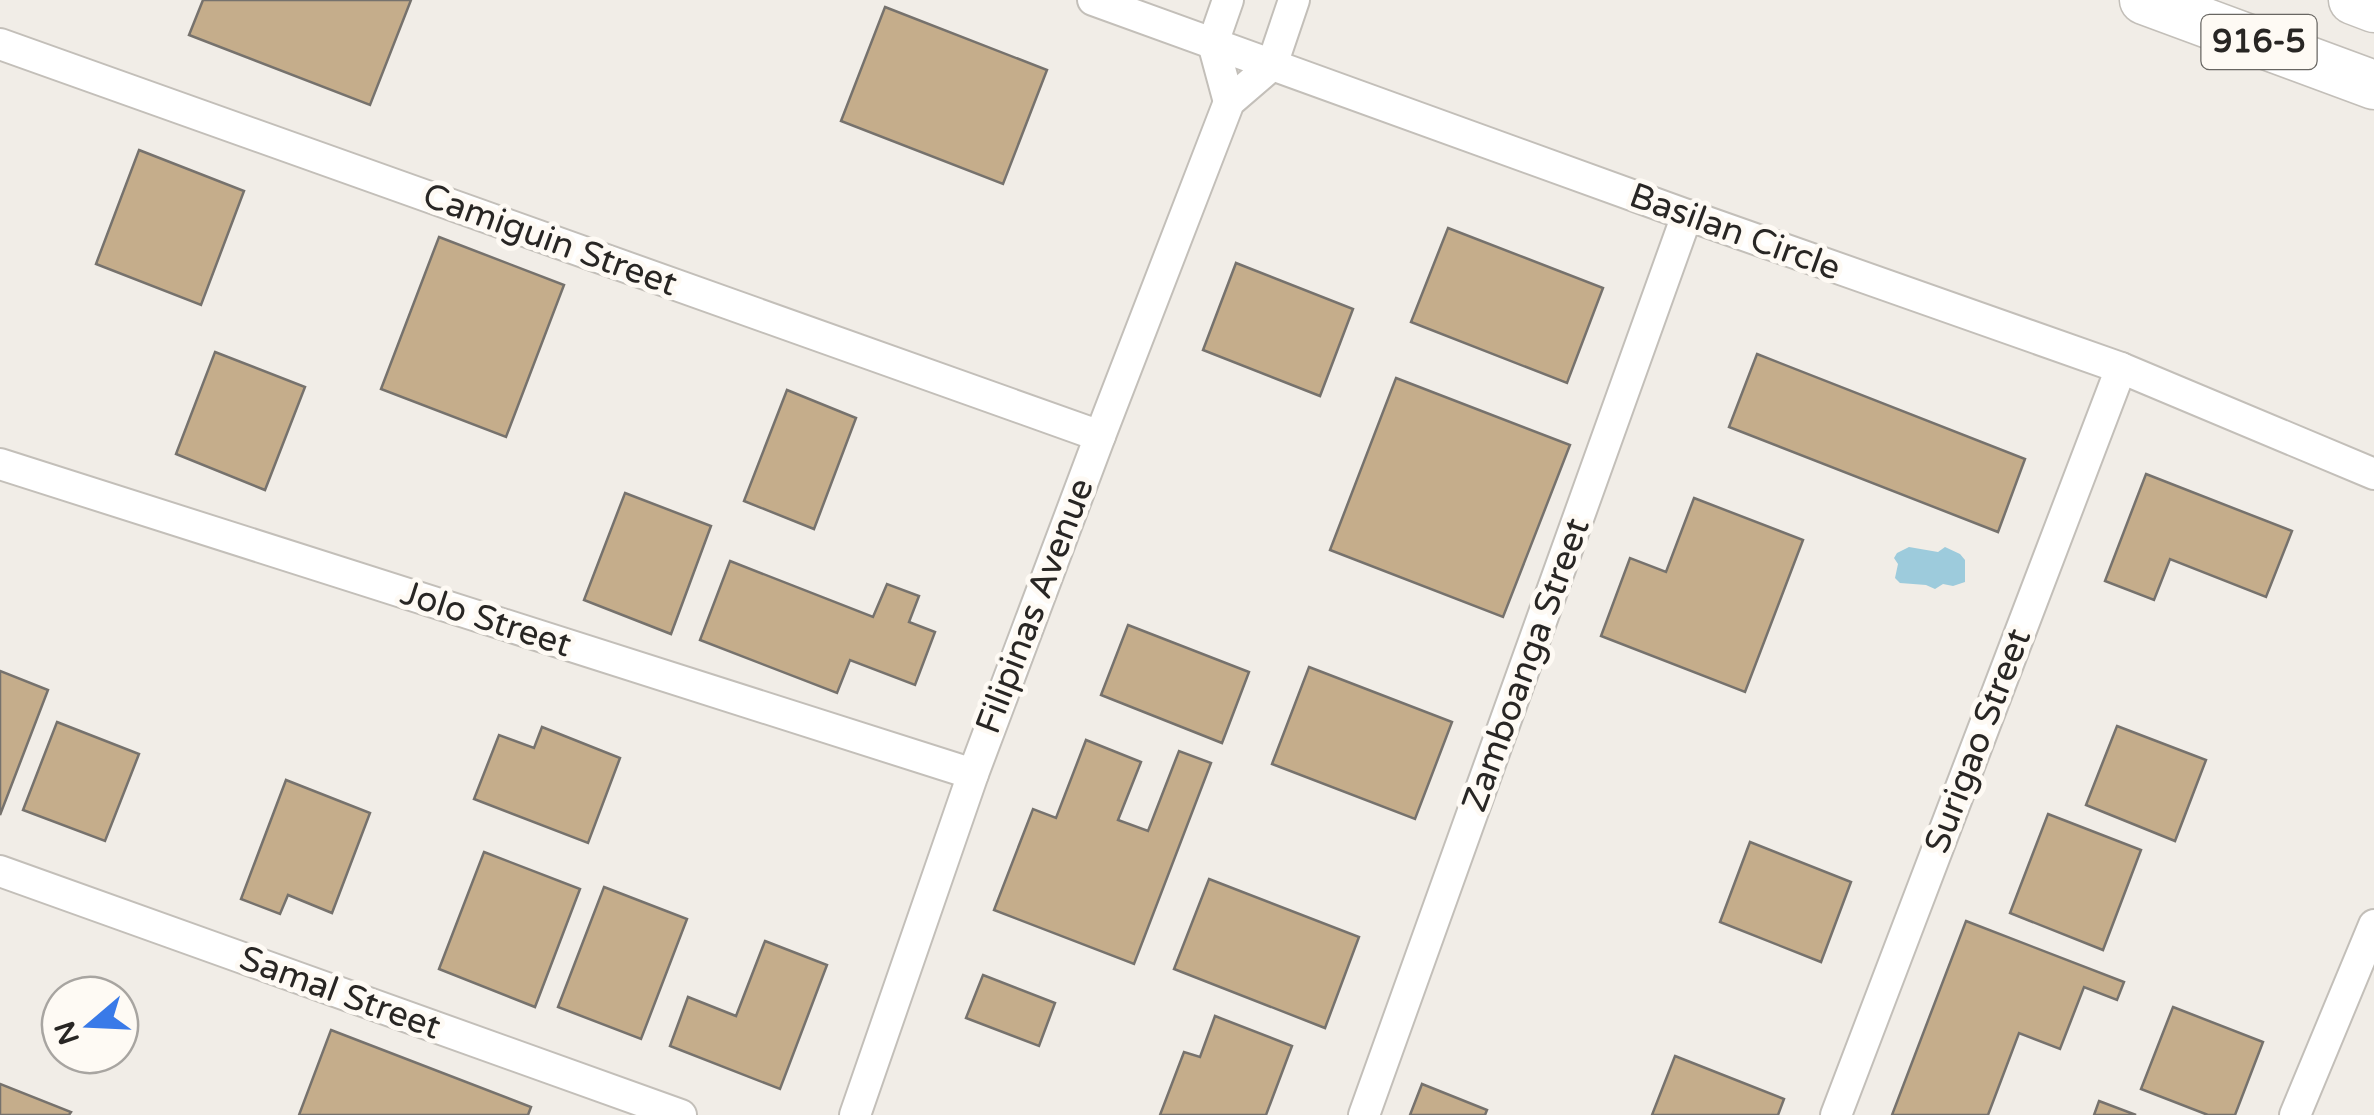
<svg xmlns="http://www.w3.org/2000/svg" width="2374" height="1115" viewBox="0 0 2374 1115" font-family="'Varela Round',sans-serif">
<rect width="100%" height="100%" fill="#f1ede7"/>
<path fill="#9dcbdc" d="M1909 547 1938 552 1945 547 1960 554 1965 560V582L1953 586 1943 584 1935 589 1926 585 1900 583 1895 578 1898 564 1894 558 1897 553Z"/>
<g fill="#c5ad8b" stroke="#76726d" stroke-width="2.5">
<path d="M203 0H411L370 105 189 35Z"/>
<path d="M885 7 1047 70 1003 184 841 121Z"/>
<path d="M139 150 244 191 201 305 96 264Z"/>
<path d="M1448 228 1603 288 1567 383 1411 322Z"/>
<path d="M439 237 564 285 506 437 381 389Z"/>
<path d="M1236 263 1353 309 1320 396 1203 350Z"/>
<path d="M215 352 305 387 265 490 176 454Z"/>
<path d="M1757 354 2025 459 1998 532 1729 427Z"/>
<path d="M1396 378 1570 445 1503 617 1330 550Z"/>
<path d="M787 390 856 418 814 529 744 501Z"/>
<path d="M2146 474 2292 531 2266 597 2170 559 2154 600 2105 581Z"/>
<path d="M625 493 711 526 671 634 584 600Z"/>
<path d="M1694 498 1803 540 1745 692 1601 636 1630 558 1666 572Z"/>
<path d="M730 561 873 617 887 584 919 596 909 622 935 632 915 685 850 660 837 693 700 640Z"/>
<path d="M1128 625 1249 672 1222 743 1101 695Z"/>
<path d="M1309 667 1452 722 1415 819 1272 764Z"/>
<path d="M0 671 48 690 0 815Z"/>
<path d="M57 722 139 754 105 841 23 810Z"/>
<path d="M2117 726 2206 760 2175 841 2086 805Z"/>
<path d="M542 727 620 758 588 843 474 799 499 735 534 748Z"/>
<path d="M1086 740 1141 762 1118 820 1148 831 1179 751 1211 763 1134 964 994 910 1033 809 1056 818Z"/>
<path d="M286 780 370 813 332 913 288 895 280 914 241 899Z"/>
<path d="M2048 814 2141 850 2103 950 2010 913Z"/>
<path d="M1750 842 1851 882 1821 962 1720 922Z"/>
<path d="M484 852 580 889 535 1007 439 969Z"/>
<path d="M1209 879 1359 937 1325 1028 1174 969Z"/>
<path d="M604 887 687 919 641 1039 558 1007Z"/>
<path d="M1966 921 2124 982 2117 1000 2084 987 2060 1049 2019 1033 1988 1115H1892Z"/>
<path d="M765 941 827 965 780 1089 670 1046 688 997 736 1016Z"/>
<path d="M983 975 1055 1003 1039 1046 966 1018Z"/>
<path d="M2173 1007 2263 1042 2235 1115H2208L2141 1089Z"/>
<path d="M1215 1016 1292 1046 1266 1115H1160L1184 1052 1200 1057Z"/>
<path d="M331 1030 531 1107 528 1115H299Z"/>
<path d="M1675 1056 1784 1099 1778 1115H1652Z"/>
<path d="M0 1084 71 1112 69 1115H0Z"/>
<path d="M1422 1084 1487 1110 1485 1115H1410Z"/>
<path d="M2099 1101 2136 1115H2094Z"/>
</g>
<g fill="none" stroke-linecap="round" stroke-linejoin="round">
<defs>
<g id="street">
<path d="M1093 0 1687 215 2121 368 2374 474"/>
<path d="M1228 0 1213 43 1229 102"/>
<path d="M0 44 1100 436"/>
<path d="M0 464 973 774"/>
<path d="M0 871 681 1115"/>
<path d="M855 1115 973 774 1100 436 1229 102 1272 65 1294 0"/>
<path d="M1364 1115 1687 215"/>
<path d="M1836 1115 2121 368"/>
<path d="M2295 1115 2374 925"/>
</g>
<g id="primary">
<path d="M2144 0 2374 85"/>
<path d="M2353 0 2374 8"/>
</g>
</defs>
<use href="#street" stroke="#c3bfb9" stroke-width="34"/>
<use href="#primary" stroke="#c3bfb9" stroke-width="51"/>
<use href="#street" stroke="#fff" stroke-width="30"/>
<use href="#primary" stroke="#fff" stroke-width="48"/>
</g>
<g text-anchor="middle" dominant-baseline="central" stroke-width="10" stroke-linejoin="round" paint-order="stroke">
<rect fill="#fefaf4" stroke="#686662" stroke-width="2.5" x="2201.5" y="15" width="115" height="54" rx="8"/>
<g font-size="32" font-weight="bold" fill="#282624">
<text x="2259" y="42">916-5</text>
</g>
<g font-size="35" fill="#282624" stroke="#fefaf4">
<text transform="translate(1735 232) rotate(20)">Basilan Circle</text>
<text transform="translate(550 240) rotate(20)">Camiguin Street</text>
<text transform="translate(1035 606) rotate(-69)">Filipinas Avenue</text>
<text transform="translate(486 619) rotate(18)">Jolo Street</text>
<text transform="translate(1526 665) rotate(-70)">Zamboanga Street</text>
<text transform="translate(1978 741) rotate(-69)">Surigao Street</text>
<text transform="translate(340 993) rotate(20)">Samal Street</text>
</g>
</g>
<g transform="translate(90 1025) rotate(251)"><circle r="48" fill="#fefaf4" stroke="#a8a5a1" stroke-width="2.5"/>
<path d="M0-8L18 38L0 25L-18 38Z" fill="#397ae8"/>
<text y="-15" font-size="28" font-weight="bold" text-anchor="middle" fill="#282624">N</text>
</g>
</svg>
